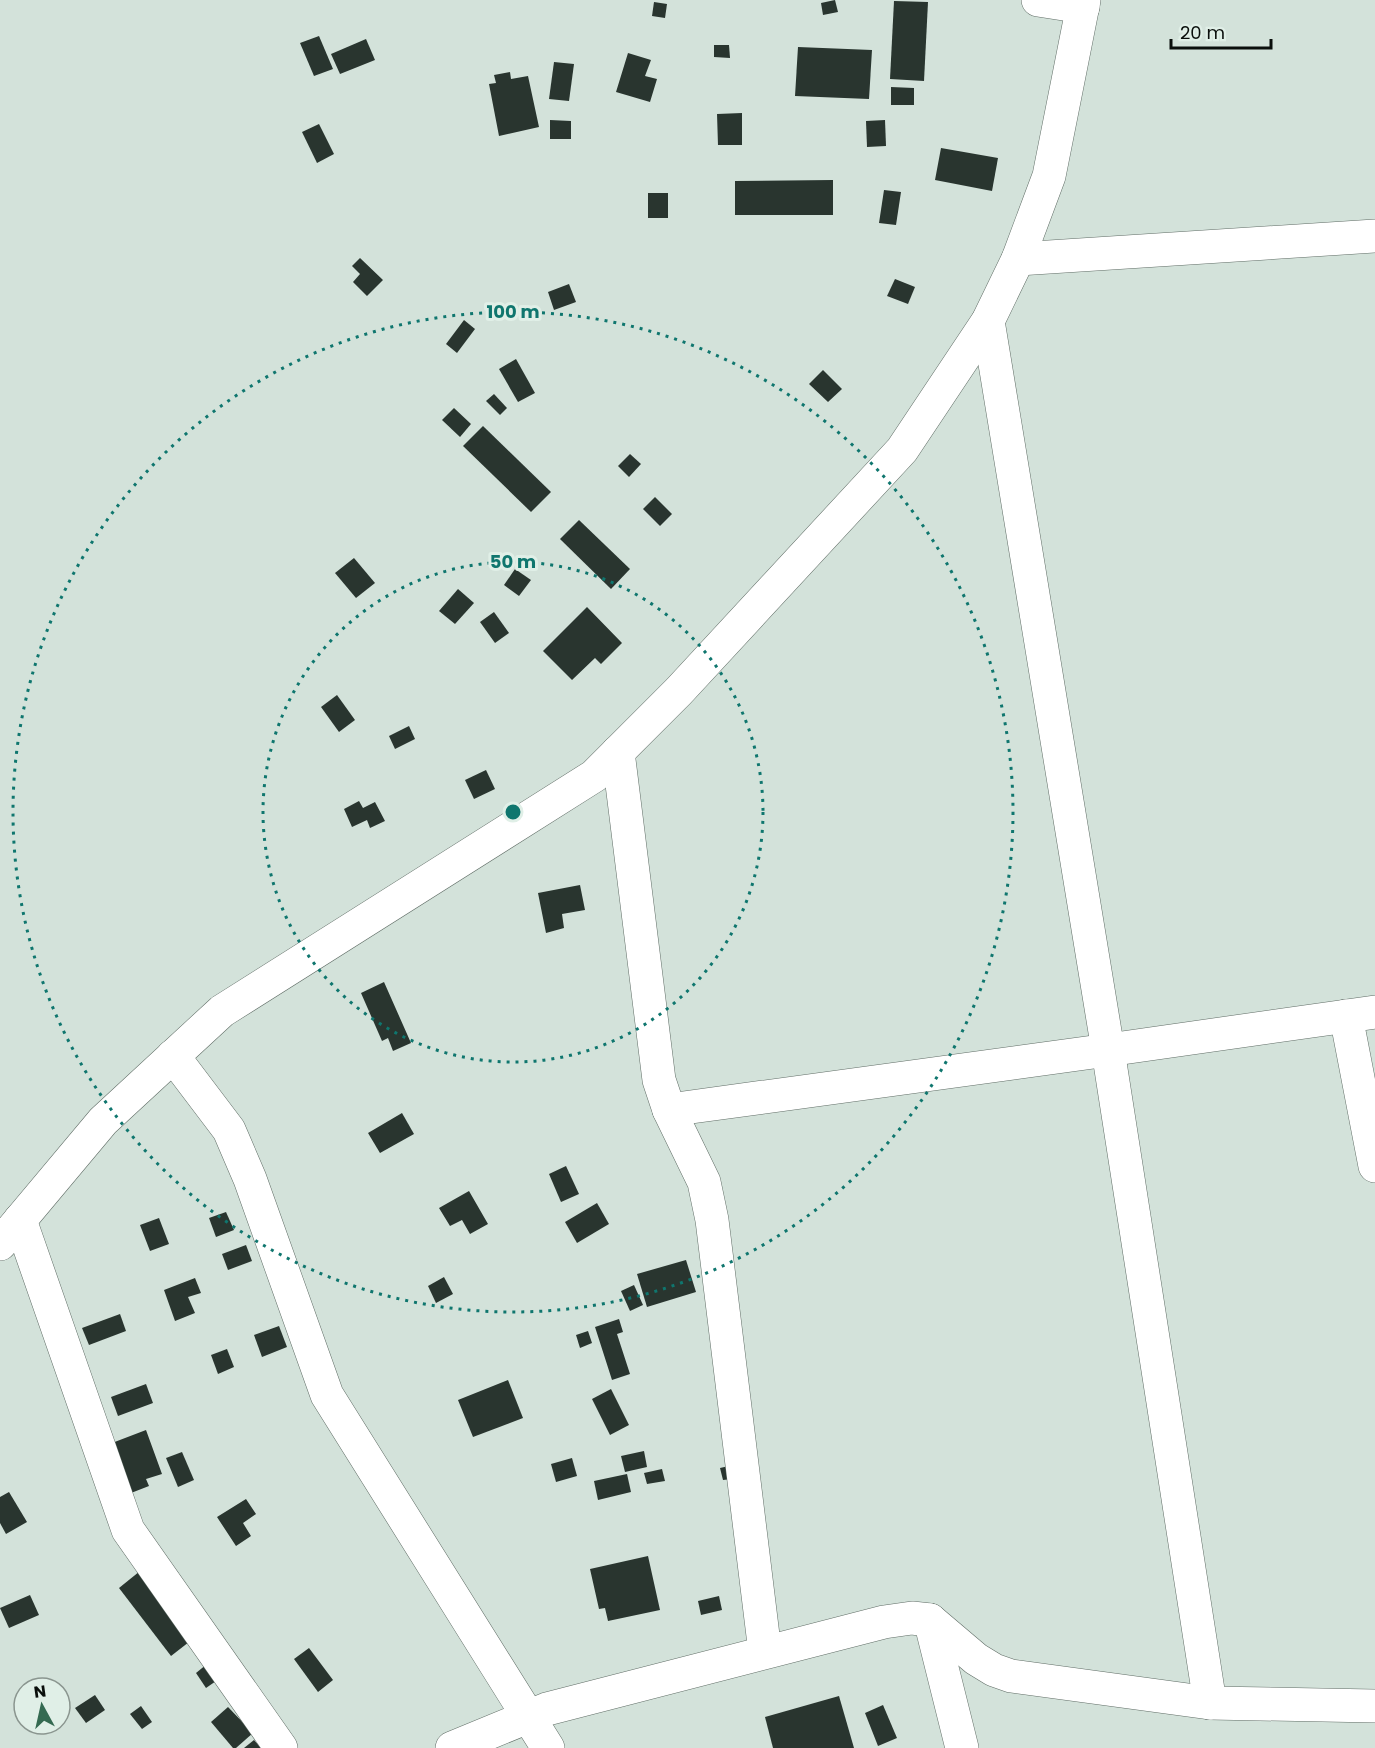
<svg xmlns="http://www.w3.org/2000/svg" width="1375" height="1748" viewBox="0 0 1375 1748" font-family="Poppins,sans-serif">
<rect width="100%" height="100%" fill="#d3e2da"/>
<g fill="#29352f">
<path d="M835 0 838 12 823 15 821 3Z"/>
<path d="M894 1 928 2 924 81 890 79Z"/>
<path d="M654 2 667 4 665 18 652 16Z"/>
<path d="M319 36 333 69 314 76 300 43Z"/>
<path d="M366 39 375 60 340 74 331 54Z"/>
<path d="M714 45H729L730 58 714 57Z"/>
<path d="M798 47 872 50 869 99 795 96Z"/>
<path d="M628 53 651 60 645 76 657 79 650 102 616 92Z"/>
<path d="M554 62 574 64 569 101 549 99Z"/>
<path d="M510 72 511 79 528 76 539 127 499 136 489 84 496 83 494 75Z"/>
<path d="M891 87 914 88V105H891Z"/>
<path d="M742 113V145H718L717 114Z"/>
<path d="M550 120 571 121V139H550Z"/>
<path d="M885 120 886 146 867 147 866 121Z"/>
<path d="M319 124 334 154 317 163 302 132Z"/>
<path d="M941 148 998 158 992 191 935 180Z"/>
<path d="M833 180V215H735V181Z"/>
<path d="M884 190 901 192 896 225 879 223Z"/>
<rect x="648" y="193" width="20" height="25"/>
<path d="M360 258 383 280 367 296 353 282 360 274 352 266Z"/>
<path d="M895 279 915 287 908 304 887 296Z"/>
<path d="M569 284 576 302 554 310 548 292Z"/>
<path d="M464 320 475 329 457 353 446 344Z"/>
<path d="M516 359 535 393 518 402 499 369Z"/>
<path d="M823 370 842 389 828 402 809 384Z"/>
<path d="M494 394 507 408 500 415 486 401Z"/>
<path d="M454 408 471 424 460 437 442 420Z"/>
<path d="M483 426 551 492 531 512 463 446Z"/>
<path d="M630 454 641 464 629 477 618 466Z"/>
<path d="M655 497 672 514 660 526 643 509Z"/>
<path d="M579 520 630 569 611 589 560 539Z"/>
<path d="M354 558 375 583 356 598 335 573Z"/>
<path d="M515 569 531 580 519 596 504 585Z"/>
<path d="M458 589 474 603 455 624 439 611Z"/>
<path d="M587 607 622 643 601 664 595 658 572 680 543 651Z"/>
<path d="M494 612 509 633 495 643 480 622Z"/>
<path d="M337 695 355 720 339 732 321 707Z"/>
<path d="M409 726 415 739 395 749 389 736Z"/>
<path d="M486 770 495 789 474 799 465 780Z"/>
<path d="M359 801 363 808 375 802 385 821 370 828 367 820 352 827 344 809Z"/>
<path d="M580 885 585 910 562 914 564 928 546 933 538 893Z"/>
<path d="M384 982 411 1043 393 1051 388 1038 382 1041 361 993Z"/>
<path d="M402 1113 414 1134 380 1153 368 1133Z"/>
<path d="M566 1166 579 1194 561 1202 549 1174Z"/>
<path d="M469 1191 488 1224 470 1234 462 1220 450 1226 439 1208Z"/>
<path d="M597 1203 609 1224 577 1243 565 1222Z"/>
<path d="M226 1212 234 1230 216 1237 209 1218Z"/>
<path d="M159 1218 169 1244 150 1251 140 1225Z"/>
<path d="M246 1245 252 1261 228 1270 222 1254Z"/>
<path d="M686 1260 696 1292 647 1307 637 1274Z"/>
<path d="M444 1277 453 1294 436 1303 428 1286Z"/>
<path d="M195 1278 201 1293 188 1297 195 1313 175 1321 164 1290Z"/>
<path d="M634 1285 643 1305 630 1311 621 1291Z"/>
<path d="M120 1314 126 1331 89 1345 82 1328Z"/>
<path d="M619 1319 623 1332 617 1334 630 1374 612 1380 595 1327Z"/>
<path d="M279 1326 287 1347 262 1357 254 1335Z"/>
<path d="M588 1331 592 1343 580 1348 576 1335Z"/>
<path d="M227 1349 234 1367 218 1374 211 1355Z"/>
<path d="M508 1380 523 1418 473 1437 458 1400Z"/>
<path d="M146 1384 153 1403 118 1416 111 1397Z"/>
<path d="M611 1389 629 1425 610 1435 592 1399Z"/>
<path d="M146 1430 162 1474 146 1479 149 1486 131 1493 112 1443Z"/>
<path d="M644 1451 647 1467 625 1472 621 1456Z"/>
<path d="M182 1452 194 1480 178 1487 166 1458Z"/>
<path d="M572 1458 577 1476 556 1482 551 1464Z"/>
<path d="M729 1466 732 1479 723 1480 720 1468Z"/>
<path d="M662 1469 665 1481 647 1484 644 1473Z"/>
<path d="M627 1474 631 1492 598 1500 594 1481Z"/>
<path d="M9 1492 27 1522 6 1534 0 1523V1497Z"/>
<path d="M246 1499 256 1514 243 1523 251 1536 236 1546 217 1517Z"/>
<path d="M648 1556 660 1610 608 1621 605 1608 599 1609 590 1569Z"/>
<path d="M145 1567 198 1635 171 1656 119 1588Z"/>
<path d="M30 1595 39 1615 9 1628 0 1608Z"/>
<path d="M719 1596 722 1610 701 1615 698 1601Z"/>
<path d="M309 1648 333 1680 318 1692 294 1659Z"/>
<path d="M207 1664 219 1679 206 1688 196 1673Z"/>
<path d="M95 1695 105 1710 86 1723 75 1708Z"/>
<path d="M839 1696 854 1748H773L765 1717Z"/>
<path d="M883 1705 897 1738 878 1746 865 1713Z"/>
<path d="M141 1706 152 1722 142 1729 130 1714Z"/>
<path d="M228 1707 253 1733 236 1748H233L211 1722Z"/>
<path d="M254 1740 261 1748H244Z"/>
</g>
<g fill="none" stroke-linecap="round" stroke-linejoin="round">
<defs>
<g id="minor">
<path d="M1038 0 1083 7"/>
<path d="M1018 259 1375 236"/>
<path d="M988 321 1108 1050 1210 1703"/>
<path d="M618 752 659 1080 669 1110 704 1182 712 1220 765 1652"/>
<path d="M1346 1016 1375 1166"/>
<path d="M173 1056 229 1130 250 1179 327 1395 548 1748"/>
<path d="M669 1110 1108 1050 1375 1012"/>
<path d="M20 1220 128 1530 281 1748"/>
<path d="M0 1244 103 1121 222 1011 594 776 679 691 902 450 988 321 1018 259 1049 176 1084 0"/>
<path d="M930 1620 962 1748"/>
<path d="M452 1748 547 1709 884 1622 912 1618 930 1620 976 1659 994 1670 1011 1676 1210 1703 1375 1706"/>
</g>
</defs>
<use href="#minor" stroke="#606d66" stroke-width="34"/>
<use href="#minor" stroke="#fff" stroke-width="33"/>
</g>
<g fill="none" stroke="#0f766e" stroke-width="3" stroke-dasharray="3 6">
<circle cx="513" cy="812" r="250"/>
<circle cx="513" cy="812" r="500"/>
</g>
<circle cx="513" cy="812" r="9" fill="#0f766e" stroke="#e0efe7" stroke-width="3"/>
<g font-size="18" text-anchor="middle" font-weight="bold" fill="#0f766e" stroke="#e0efe7" stroke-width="6" stroke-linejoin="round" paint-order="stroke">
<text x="513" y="318">100 m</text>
<text x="513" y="568">50 m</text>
</g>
<g transform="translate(42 1706) rotate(352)"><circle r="28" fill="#e0efe7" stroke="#8a958f" stroke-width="1.5"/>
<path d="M0-4.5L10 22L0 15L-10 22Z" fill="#346a51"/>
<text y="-9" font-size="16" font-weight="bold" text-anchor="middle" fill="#0a0f0c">N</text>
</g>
<path d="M1171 39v9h100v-9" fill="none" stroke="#0a0f0c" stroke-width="3"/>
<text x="1180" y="39" font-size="18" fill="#0a0f0c" stroke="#e0efe7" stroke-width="4.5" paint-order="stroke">20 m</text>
</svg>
